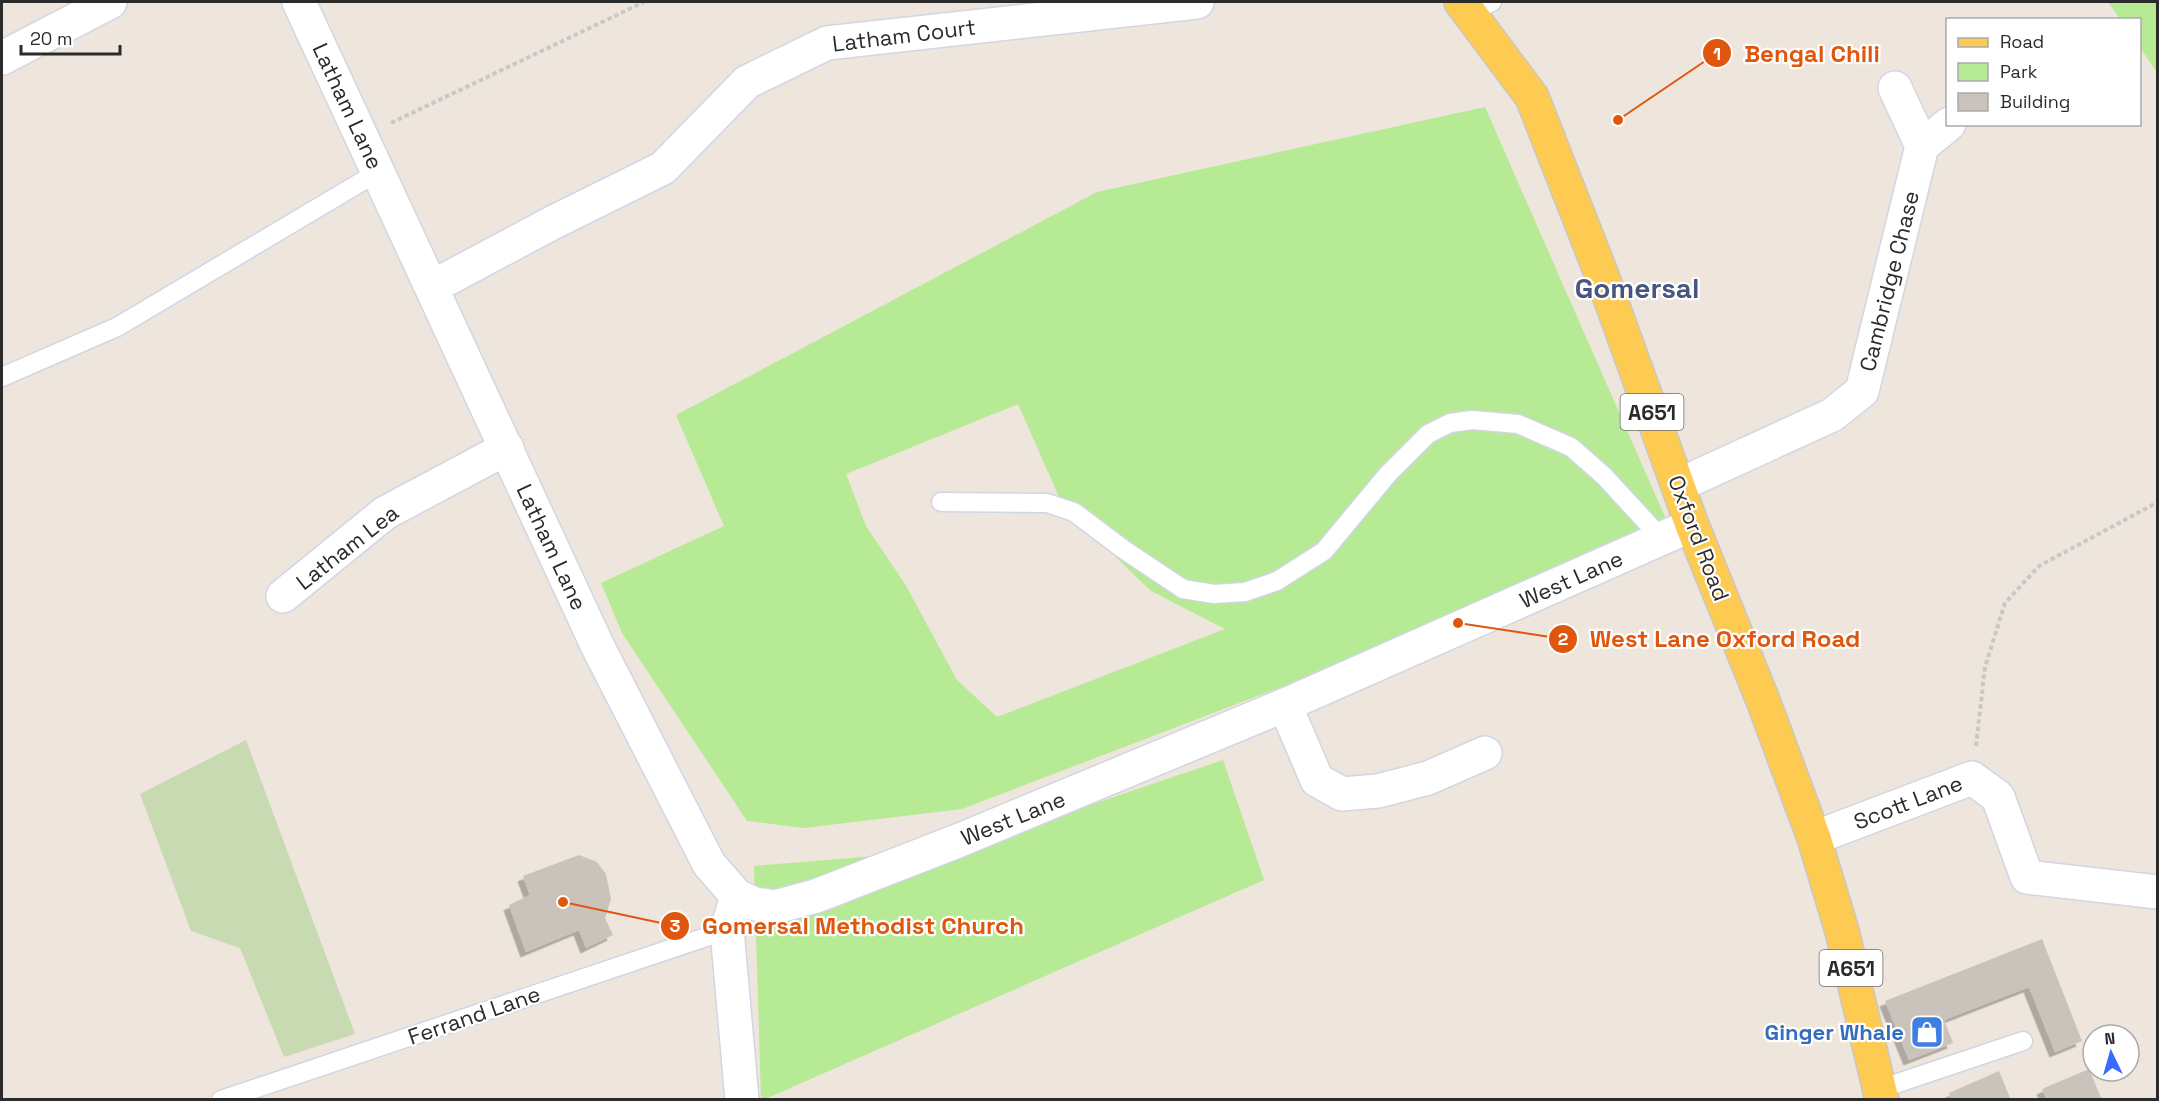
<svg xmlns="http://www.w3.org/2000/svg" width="2159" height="1101" viewBox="0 0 2159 1101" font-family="'Space Grotesk',sans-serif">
<defs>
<filter id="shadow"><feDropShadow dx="-5.5" dy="5.5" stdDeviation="0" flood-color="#0004"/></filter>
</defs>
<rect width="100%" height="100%" fill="#eee5dc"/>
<g fill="#b7ea94" fill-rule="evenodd">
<path d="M2108 2H2157V73L2140 47V20L2120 19Z"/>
<path d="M1485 107 1665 517 1480 611 962 809 804 828 747 821 622 633 601 583 724 526 676 415 1097 192ZM1018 404 1063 506 1151 591 1225 629 997 717 957 680 905 584 866 526 846 474Z"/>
<path d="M1223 760 1264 880 765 1099 761 1100 754 866 961 849Z"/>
</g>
<path fill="#c8dab2" d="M246 740 355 1034 284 1057 240 948 191 931 140 794Z"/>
<g fill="#c9c3bb" filter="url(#shadow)">
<path d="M579 855 597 862 606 874 611 899 605 918 613 935 586 948 579 930 526 952 509 905 530 895 523 876Z"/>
<path d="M2042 939 2082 1041 2055 1052 2029 987 1944 1020 1953 1043 1909 1060 1885 1001Z"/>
<path d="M2089 1069 2102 1100H2047L2042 1089Z"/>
<path d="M1999 1071 2011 1100H1952L1949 1093Z"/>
</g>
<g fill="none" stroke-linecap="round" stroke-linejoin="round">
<defs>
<g id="lane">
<path d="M1470 13 1492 2"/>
<path d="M2 377 117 327 378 172"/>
<path d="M941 502 1047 503 1074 512 1123 549 1183 589 1214 594 1245 592 1277 581 1324 551 1388 474 1428 434 1450 423 1472 420 1518 424 1571 447 1604 476 1662 539"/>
<path d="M1880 1089 2023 1041"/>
<path d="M221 1100 727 930"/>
</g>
<g id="street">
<path d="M299 2 598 647 709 864 737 896 755 904 775 907 816 896 960 840 1285 705 1692 525"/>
<path d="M2 58 110 2"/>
<path d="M1895 88 1922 146"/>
<path d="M432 287 552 223 663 168 747 82 827 43 1197 2"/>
<path d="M1679 485 1832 415 1862 391 1922 146 1949 124"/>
<path d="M283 596 385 513 507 448"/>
<path d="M1285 705 1317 780 1342 794 1378 791 1428 778 1485 753"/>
<path d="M1814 838 1972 778 1998 797 2027 877 2158 892"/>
<path d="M737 896 727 930 742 1100"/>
</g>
<path id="primary" d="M1461 2 1532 97 1601 273 1692 525 1764 703 1814 838 1842 931 1882 1100"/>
</defs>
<use href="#lane" stroke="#d1d6e5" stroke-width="21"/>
<use href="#street" stroke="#d1d6e5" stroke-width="36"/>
<use href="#primary" stroke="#c8c8c8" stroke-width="36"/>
<g stroke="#c8c8c8" stroke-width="4" stroke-dasharray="4.5 3" stroke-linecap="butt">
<path d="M391 123 644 2"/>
<path d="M1976 746 1985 667 2005 603 2039 566 2158 502"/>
</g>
<use href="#lane" stroke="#fff" stroke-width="18"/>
<use href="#street" stroke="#fff" stroke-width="33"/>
<use href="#primary" stroke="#fdca52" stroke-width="33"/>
</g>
<defs>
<symbol id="shop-square" viewBox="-11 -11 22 22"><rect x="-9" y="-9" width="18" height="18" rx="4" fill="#3f7fe0" stroke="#fff"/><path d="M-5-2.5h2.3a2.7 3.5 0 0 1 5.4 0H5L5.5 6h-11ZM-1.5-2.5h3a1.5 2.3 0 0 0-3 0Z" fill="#fff"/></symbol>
</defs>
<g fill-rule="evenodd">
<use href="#shop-square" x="1908" y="1013" width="38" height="38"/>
</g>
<g text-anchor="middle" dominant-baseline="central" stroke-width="4.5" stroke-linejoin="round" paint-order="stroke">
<g fill="#fff" stroke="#6b6b6b" stroke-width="1.5">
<rect x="1620.5" y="394" width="63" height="36" rx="4.5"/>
<rect x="1819.5" y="950" width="63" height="36" rx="4.5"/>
</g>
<g font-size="21" font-weight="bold" fill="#2b2b2b">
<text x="1652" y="412">A651</text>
<text x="1851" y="968">A651</text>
</g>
<g font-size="22" fill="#2b2b2b" stroke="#fff">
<text transform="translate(904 35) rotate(-7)">Latham Court</text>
<text transform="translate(348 106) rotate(65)">Latham Lane</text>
<text transform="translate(1889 281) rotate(-76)">Cambridge Chase</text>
<text transform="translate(1699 538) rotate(69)">Oxford Road</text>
<text transform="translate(347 547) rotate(-38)">Latham Lea</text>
<text transform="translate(552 547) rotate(65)">Latham Lane</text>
<text transform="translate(1571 579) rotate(-24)">West Lane</text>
<text transform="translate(1908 802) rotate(-21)">Scott Lane</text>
<text transform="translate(1013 818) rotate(-22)">West Lane</text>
<text transform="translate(474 1015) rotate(-19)">Ferrand Lane</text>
</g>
<g font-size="22" font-weight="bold" fill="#366cbe" stroke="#fff" text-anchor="end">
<text x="1904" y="1032">Ginger Whale</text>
</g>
<g font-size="28" font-weight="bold" fill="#475580" stroke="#fff">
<text x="1637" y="288">Gomersal</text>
</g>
</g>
<path fill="none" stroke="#df570e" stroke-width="2" d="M1618 120L1717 53M1458 623L1563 639M563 902L675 926"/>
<g fill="#df570e" stroke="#fff" stroke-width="2">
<circle cx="1618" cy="120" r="6"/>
<circle cx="1458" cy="623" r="6"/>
<circle cx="563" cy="902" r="6"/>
<circle cx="1717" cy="53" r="15"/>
<circle cx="1563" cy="639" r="15"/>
<circle cx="675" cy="926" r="15"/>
</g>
<g font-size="18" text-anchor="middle" font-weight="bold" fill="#fff">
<text x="1717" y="60">1</text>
<text x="1563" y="645">2</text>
<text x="675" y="932">3</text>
</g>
<g font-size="24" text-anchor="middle" font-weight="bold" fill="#df570e" stroke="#fff" stroke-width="4.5" stroke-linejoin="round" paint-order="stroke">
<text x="1812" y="62">Bengal Chili</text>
<text x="1725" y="647">West Lane Oxford Road</text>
<text x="863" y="934">Gomersal Methodist Church</text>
</g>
<rect width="2159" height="1101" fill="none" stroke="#2b2b2b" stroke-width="6"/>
<rect x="1946" y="18" width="195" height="108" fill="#ffffff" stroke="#aaaaaa" stroke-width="1.5"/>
<rect x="1958" y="38" width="30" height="9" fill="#fdca52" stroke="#aaaaaa" stroke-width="1.5"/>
<text x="2000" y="48" font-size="18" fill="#2b2b2b">Road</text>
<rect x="1958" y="63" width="30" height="18" fill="#b7ea94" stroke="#aaaaaa" stroke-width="1.5"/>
<text x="2000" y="78" font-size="18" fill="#2b2b2b">Park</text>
<rect x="1958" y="93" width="30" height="18" fill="#c9c3bb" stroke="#aaaaaa" stroke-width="1.5"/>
<text x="2000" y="108" font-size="18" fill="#2b2b2b">Building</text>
<g transform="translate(2111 1053) rotate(355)"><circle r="28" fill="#ffffff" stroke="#aaaaaa" stroke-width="1.5"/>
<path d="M0-4.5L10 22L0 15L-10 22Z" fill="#386bff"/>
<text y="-9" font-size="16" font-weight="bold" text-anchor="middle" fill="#2b2b2b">N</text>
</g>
<path d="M21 45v9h99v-9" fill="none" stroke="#2b2b2b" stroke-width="3"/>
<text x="30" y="45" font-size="18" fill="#2b2b2b" stroke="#ffffff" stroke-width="4.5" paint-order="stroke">20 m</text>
</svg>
